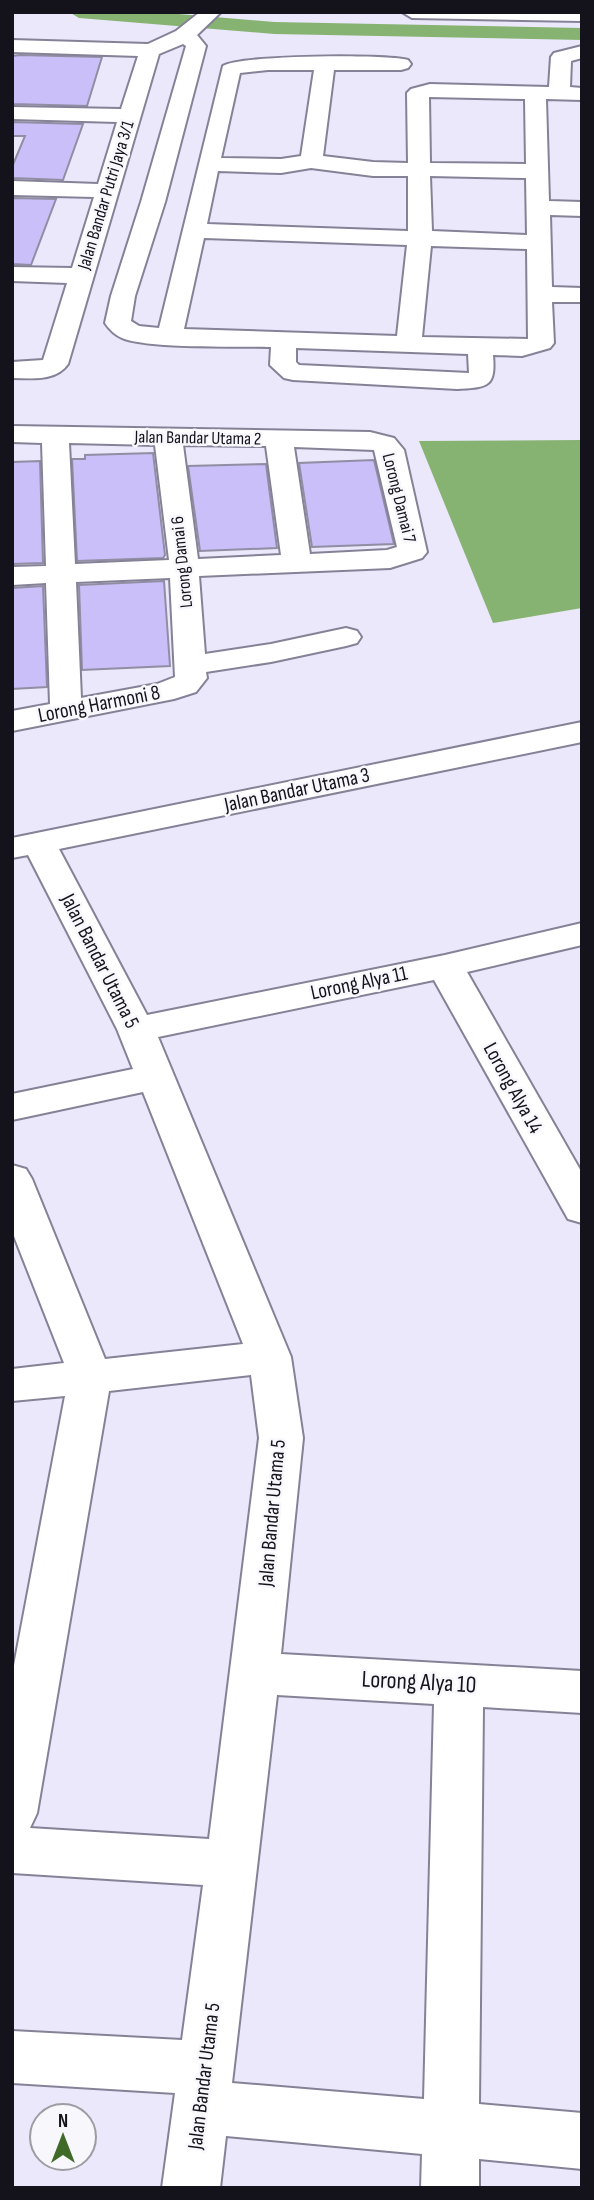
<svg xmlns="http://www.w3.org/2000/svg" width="594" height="2200" viewBox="0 0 594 2200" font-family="'Sofia Sans Condensed',sans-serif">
<rect width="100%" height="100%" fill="#ebe8fb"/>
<path fill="#87b372" d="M582 440V608L493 623 419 441Z"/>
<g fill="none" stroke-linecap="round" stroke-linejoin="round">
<path fill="#87b372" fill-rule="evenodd" d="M69 12H155L274 22 582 28V40L274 34 79 18Z"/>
</g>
<g fill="#cabff9" stroke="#918da3" stroke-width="2">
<path d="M20 55 102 57 87 106 12 104V56Z"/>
<path d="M12 122 83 124 63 180 12 178V167L25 136H12Z"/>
<path d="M12 198 56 199 31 265 12 264Z"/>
<path d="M153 453 165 555 163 558 77 561 72 459H85V455Z"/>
<path d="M374 460 394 544 312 547 299 463Z"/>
<path d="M40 461 43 563 12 564V462Z"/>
<path d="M266 464 277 548 200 551 188 466Z"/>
<path d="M164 581 170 666 82 670 79 585Z"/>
<path d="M43 586 47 687 12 689V588Z"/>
</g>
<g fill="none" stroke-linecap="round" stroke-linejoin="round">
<defs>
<g id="minor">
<path d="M200 12H221L197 35 206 46 165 202 135 296 131 321 139 326 159 328 223 66C240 55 386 54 408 60L411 64 408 68 401 70H334L323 156 373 162 408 163 407 93 411 89 430 84 549 87 551 57 554 53 582 46V58L571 61 570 87 582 88V100L546 99 549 201 582 202V216L550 215 552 287 582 288V302H552L554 343 550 348 522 356 493 355C496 388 487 387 457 389L293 380 284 378 270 365 271 347C237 346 148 349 122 338 115 335 109 329 105 323L111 296 141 202 186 46 183 44 159 54 68 364C55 382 32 378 12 378V362L43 360 67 283 12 281V267L72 268 94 197 12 195V181L98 184 117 122 12 119V107L121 109 138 56 12 52V40L148 44 176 31ZM268 70H314L301 156 281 159 221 158 240 73ZM429 97 525 99 526 164 430 163ZM311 168 373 176H408V231L207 224 218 171 281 173ZM430 176 526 178 527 235 432 231ZM204 238 407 245 397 336 184 329ZM431 246 527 249 528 339 422 337ZM296 348 468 354 469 373 299 365 296 362Z"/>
<path d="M402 12H582V21L412 18Z"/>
<path d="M12 426 370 432 394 438 404 450 427 552 422 558 390 568 199 576 205 654 271 644 346 628 357 631 361 637 357 643 346 646 271 662 206 672 207 678 196 692 174 699 12 731V711L50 704 46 583 12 585V567L46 566 42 443 12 442ZM69 443 155 445 169 560 75 564ZM183 445 266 446 281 555 198 559ZM294 447 374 450 397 547 387 550 310 554ZM170 578 175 677 157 684 81 698 76 582Z"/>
<path d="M582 722V742L59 849 147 1015 445 955 582 923V945L467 972 582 1173V1223L568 1219 434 980 158 1037 291 1357 303 1438 281 1654 582 1671V1713L483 1707 479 2104 582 2113V2169L479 2159V2188H421L422 2154 226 2136 220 2188H162L175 2093 12 2083V2031L182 2040 203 1885 12 1873V1676L65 1396 12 1401V1369L64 1363 12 1231V1165L26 1169 32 1179 105 1359 243 1344 143 1092 12 1120V1094L133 1069 117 1029 28 855 12 858V838ZM251 1375 259 1438 209 1839 30 1828 37 1813 109 1391ZM277 1695 434 1704 424 2099 232 2083Z"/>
</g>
</defs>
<use href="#minor" stroke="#858297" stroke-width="4"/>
<use href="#minor" fill="#fff" fill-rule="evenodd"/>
</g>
<g text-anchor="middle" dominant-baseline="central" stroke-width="5" stroke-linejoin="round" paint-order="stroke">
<g font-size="18" fill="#14131b" stroke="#f8f7fc">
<text transform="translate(106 195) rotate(-73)">Jalan Bandar Putri Jaya 3/1</text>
<text transform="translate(198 438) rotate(1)">Jalan Bandar Utama 2</text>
<text transform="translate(399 498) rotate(76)">Lorong Damai 7</text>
<text transform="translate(182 562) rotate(-96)">Lorong Damai 6</text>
</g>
<g font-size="21" fill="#14131b" stroke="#f8f7fc">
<text transform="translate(99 704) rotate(-11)">Lorong Harmoni 8</text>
<text transform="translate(297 790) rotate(-12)">Jalan Bandar Utama 3</text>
<text transform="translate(100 961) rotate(63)">Jalan Bandar Utama 5</text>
<text transform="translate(359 983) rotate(-12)">Lorong Alya 11</text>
<text transform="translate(513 1088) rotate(61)">Lorong Alya 14</text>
<text transform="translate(272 1513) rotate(-85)">Jalan Bandar Utama 5</text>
<text transform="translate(204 2076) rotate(-83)">Jalan Bandar Utama 5</text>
</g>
<g font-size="24" fill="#14131b" stroke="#f8f7fc">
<text transform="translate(419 1682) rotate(3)">Lorong Alya 10</text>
</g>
</g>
<rect width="594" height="2200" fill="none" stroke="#14131b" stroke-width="28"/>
<g transform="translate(63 2137)"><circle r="33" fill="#f8f7fc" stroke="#9d9ca2" stroke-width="2"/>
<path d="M0-5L12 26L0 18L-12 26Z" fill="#3f6a27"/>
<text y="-10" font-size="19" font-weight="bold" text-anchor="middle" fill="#14131b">N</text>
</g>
</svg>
